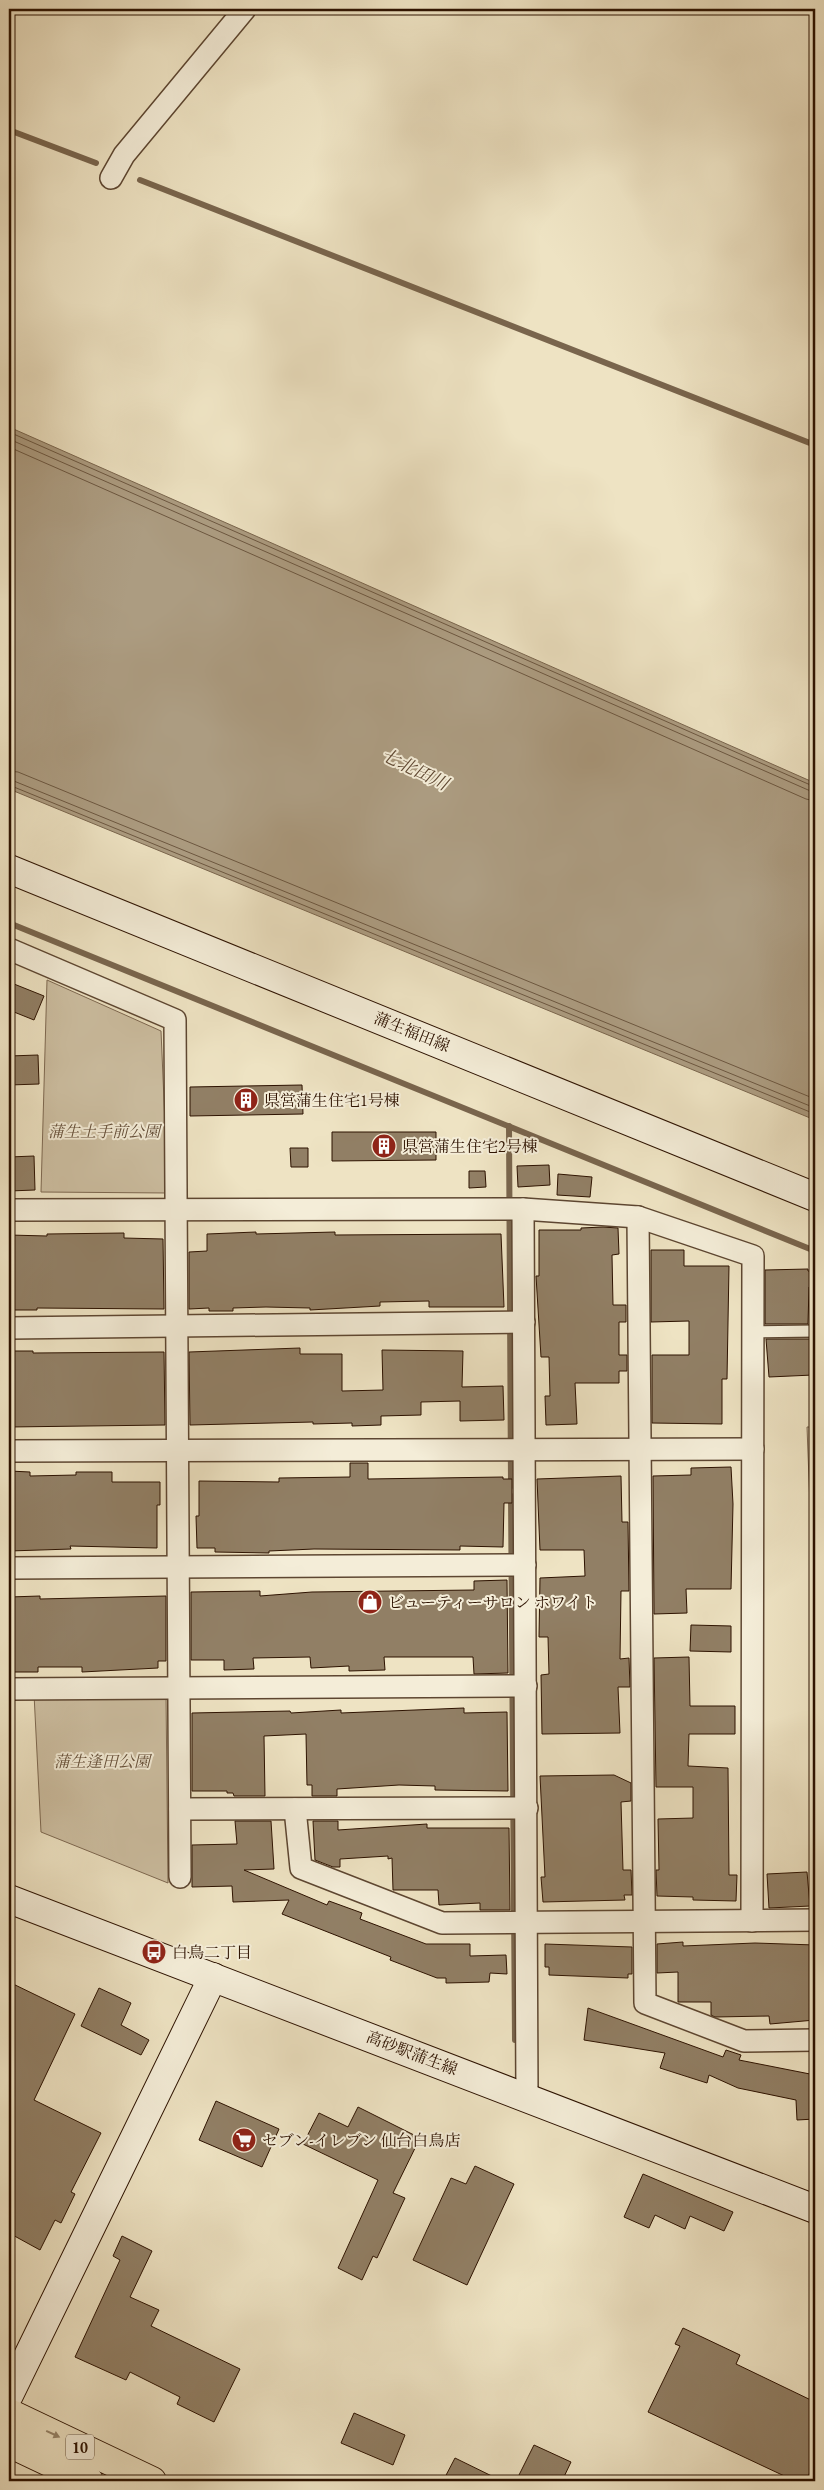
<svg xmlns="http://www.w3.org/2000/svg" width="824" height="2490" viewBox="0 0 824 2490" font-family="'EB Garamond','Noto Serif JP',serif">
<rect width="100%" height="100%" fill="#eee3c3"/>
<filter id="stains"><feTurbulence type="fractalNoise" baseFrequency=".004" numOctaves="4"/><feColorMatrix values="0 0 0 0 .2 0 0 0 0 .09 0 0 0 0 .02 0 0 0 .5 -.17"/></filter>
<radialGradient id="worn" r=".72"><stop offset=".6" stop-color="#630" stop-opacity="0"/><stop offset="1" stop-color="#630" stop-opacity=".3"/></radialGradient>
<g fill="#cdbfa2" stroke="#7d6851">
<path d="M47 980 161 1031 168 1193 41 1192Z"/>
<path d="M807 1427H815V1636Z"/>
<path d="M34 1694 166 1695 168 1883 41 1832Z"/>
</g>
<path fill="#ac9c81" stroke="#79654d" d="M9 427 815 783V1120L9 789Z"/>
<g fill="none" stroke-linecap="round" stroke-linejoin="round">
<g stroke="#6c5740" stroke-width="1">
<path d="M9 432 815 787"/>
<path d="M9 439 815 793"/>
<path d="M9 447 806 799 815 801"/>
<path d="M9 771 18 772 815 1099"/>
<path d="M9 779 815 1108"/>
<path d="M9 785 815 1114"/>
</g>
<g stroke="#79654d" stroke-width="6">
<path d="M9 130 96 163"/>
<path d="M140 180 815 445"/>
<path d="M9 923 815 1251"/>
<path d="M509 1126 511 1486"/>
<path d="M511 1496 515 2040"/>
</g>
</g>
<g fill="#917f65" stroke="#2d1200">
<path d="M9 982 44 996 34 1020 9 1010Z"/>
<path d="M38 1055 39 1084 9 1085V1056Z"/>
<path d="M302 1085 303 1114 190 1116V1087Z"/>
<path d="M332 1132H436V1160L332 1161Z"/>
<path d="M290 1148H308V1167H291Z"/>
<path d="M34 1156 35 1190 9 1191V1157Z"/>
<path d="M549 1165 550 1185 518 1187 517 1166Z"/>
<path d="M469 1171H485L486 1187 469 1188Z"/>
<path d="M558 1174 592 1177 590 1197 557 1195Z"/>
<path d="M603 1227 618 1228 619 1254 612 1255 613 1305H626V1322H619V1355H627V1371H619V1383H575L577 1424 546 1425 545 1396H550L549 1357H541L536 1276H539V1230H581V1228Z"/>
<path d="M256 1232V1234L335 1232V1235L501 1234 504 1307H429V1301L380 1302V1306L310 1310V1308L266 1307 233 1308V1311H209V1308L189 1309V1252L207 1251V1234Z"/>
<path d="M124 1233V1238L163 1239 164 1309 37 1308V1310H9V1235L47 1236V1234Z"/>
<path d="M651 1250H684V1266H729L727 1379H722V1424L652 1423V1355H689V1321L651 1322Z"/>
<path d="M808 1269V1271L815 1272V1287H809L808 1324H765V1270Z"/>
<path d="M766 1339H810L813 1375 769 1377Z"/>
<path d="M300 1348V1354H342V1391L383 1390 382 1350 463 1351 462 1387 503 1386 504 1420 460 1421V1401L421 1402V1415L381 1416V1425L352 1426V1423L313 1424V1422L190 1425 189 1352Z"/>
<path d="M9 1351H33V1353L164 1352 165 1425 9 1427Z"/>
<path d="M350 1463H368V1479L503 1477V1479H512V1503H504L503 1547 460 1546V1550L314 1549 269 1551V1553L215 1552V1548H197L196 1516H199V1481L279 1482V1478L350 1477Z"/>
<path d="M731 1467 733 1504 731 1589H686L687 1613 654 1614 653 1476 691 1475V1468Z"/>
<path d="M9 1471 30 1472V1476L76 1475V1472H112V1482H160V1505H157V1548L70 1546 71 1549 9 1551Z"/>
<path d="M621 1476 622 1522H628L629 1591H621L620 1659 629 1658 630 1687H618L620 1733 542 1734 541 1675 549 1674 548 1637H539L540 1578 585 1576 584 1550H540L537 1479Z"/>
<path d="M507 1580 508 1673 474 1674 473 1657H384L385 1670 349 1671V1666L311 1668 310 1657 253 1658 254 1669 224 1670V1660H191V1592L260 1591V1596L312 1592 474 1590V1581Z"/>
<path d="M40 1596V1599L166 1596V1661H158V1668L82 1672V1667H38V1672H9V1597Z"/>
<path d="M691 1625 731 1626V1652L690 1651Z"/>
<path d="M689 1657 690 1706H735V1734H689L688 1766 728 1768 729 1875H737L736 1901 693 1900V1897L657 1896 656 1870H659L658 1819 693 1818V1787H656L654 1658Z"/>
<path d="M464 1708V1713L507 1712 508 1791 435 1790V1786L399 1785 337 1789V1796H312V1785H307L306 1734 264 1736 265 1796H234L233 1793H227V1791H192V1713L290 1711 291 1713 341 1710V1713Z"/>
<path d="M614 1775 631 1783V1801L621 1802 623 1870H631L632 1895H624L625 1900 543 1902 541 1877H545L540 1776Z"/>
<path d="M235 1821H271L274 1869 244 1870 327 1905 329 1901 362 1913 360 1919 426 1944H470V1956L506 1955 507 1974 490 1973 489 1982 446 1983V1978H437L390 1960 391 1957 282 1914 289 1900 233 1902 232 1886 192 1887V1845L237 1844Z"/>
<path d="M313 1821H338V1830L427 1824V1828H509L510 1910H480V1903L439 1905 438 1890H393L392 1858 388 1859V1856L340 1859V1867H333L315 1860Z"/>
<path d="M807 1872 810 1906 769 1908 767 1874Z"/>
<path d="M683 1942V1946L755 1943 815 1945V2020L770 2024 769 2016 715 2017 711 2015V2002H678V1972L657 1973V1944Z"/>
<path d="M545 1944 632 1947V1974H628V1978L549 1975V1967H545Z"/>
<path d="M9 1982 75 2014 34 2100 101 2133 71 2192 75 2194 61 2223 55 2220 40 2250 9 2233Z"/>
<path d="M99 1988 131 2003 121 2025 149 2040 141 2055 81 2026Z"/>
<path d="M588 2008 723 2057 726 2050 741 2055 739 2060 815 2075V2119L797 2120 796 2100 738 2088 709 2075 707 2083 660 2068 665 2053 584 2040Z"/>
<path d="M216 2101 279 2129 262 2167 199 2140Z"/>
<path d="M358 2107 420 2138 393 2193 405 2198 377 2258 373 2256 362 2280 338 2268 378 2180 303 2144 319 2113 348 2127Z"/>
<path d="M475 2166 514 2184 467 2285 413 2260 451 2178 466 2184Z"/>
<path d="M643 2174 733 2212 724 2231 690 2216 685 2229 655 2215 649 2228 624 2217Z"/>
<path d="M122 2236 152 2251 130 2297 159 2310 151 2326 240 2369 214 2422 177 2404 180 2397 130 2372 126 2380 75 2357 120 2260 113 2256Z"/>
<path d="M683 2328 740 2355 736 2364 815 2402V2461L806 2481H795L648 2412 680 2346 675 2344Z"/>
<path d="M354 2413 405 2435 393 2465 341 2443Z"/>
<path d="M534 2445 571 2462 562 2481H516Z"/>
<path d="M455 2458 502 2481H443Z"/>
</g>
<g fill="none" stroke-linecap="round" stroke-linejoin="round">
<defs>
<path id="lane" d="M753 1332 815 1331"/>
<g id="street">
<path d="M111 178 124 155 245 9"/>
<path d="M9 949 175 1020 180 1877"/>
<path d="M523 1209 527 2097"/>
<path d="M9 1210 523 1209 638 1217 753 1256 752 1921"/>
<path d="M638 1217 645 2003 744 2041 815 2040"/>
<path d="M9 1328 524 1322"/>
<path d="M9 1451 753 1449"/>
<path d="M9 1568 525 1565"/>
<path d="M9 1689 526 1686"/>
<path d="M180 1809 527 1808"/>
<path d="M295 1809 301 1868 442 1923 815 1920"/>
</g>
<g id="secondary">
<path d="M9 869 815 1197"/>
<path d="M9 1899 815 2209"/>
<path d="M9 2395 213 1977"/>
</g>
<g id="primary">
<path d="M9 2413 152 2481"/>
<path d="M9 2443 89 2481"/>
</g>
</defs>
<use href="#lane" stroke="#5d4631" stroke-width="14"/>
<use href="#street" stroke="#5d4631" stroke-width="24"/>
<use href="#secondary" stroke="#2d1200" stroke-width="30"/>
<use href="#primary" stroke="#2d1200" stroke-width="30"/>
<use href="#lane" stroke="#f4edd8" stroke-width="11"/>
<use href="#street" stroke="#f4edd8" stroke-width="21"/>
<use href="#secondary" stroke="#f4edd8" stroke-width="28"/>
<use href="#primary" stroke="#eee3c3" stroke-width="28"/>
</g>
<defs><path id="oneway-solid" d="M-6-.8H1V-3.2L6.5 0L1 3.2V.8H-6Z" transform="scale(1.25)"/></defs>
<use fill="#97856b" href="#oneway-solid" transform="translate(53 2434) rotate(25)"/>
<defs>
<symbol id="building-disc" viewBox="-11 -11 22 22"><circle r="9.5" fill="#8f2418" stroke="#f4edd8"/><path d="M-4-6H4V6H1V3H-1V6H-4ZM-2.5-4.3h1.7v1.8h-1.7ZM.8-4.3h1.7v1.8H.8ZM-2.5-1h1.7V.8h-1.7ZM.8-1h1.7V.8H.8Z" fill="#fff"/></symbol>
<symbol id="shop-disc" viewBox="-11 -11 22 22"><circle r="9.5" fill="#8f2418" stroke="#f4edd8"/><path d="M-5-2.5h2.3a2.7 3.5 0 0 1 5.4 0H5L5.5 6h-11ZM-1.5-2.5h3a1.5 2.3 0 0 0-3 0Z" fill="#fff"/></symbol>
<symbol id="bus-disc" viewBox="-11 -11 22 22"><circle r="9.5" fill="#8f2418" stroke="#f4edd8"/><path d="M-5-6H5V4H4V6H2V4H-2V6H-4V4H-5ZM-3.5-4V0h7V-4ZM-3.5 1.2v1.5H-2V1.2ZM2 1.2v1.5H3.5V1.2Z" fill="#fff"/></symbol>
<symbol id="supermarket-disc" viewBox="-11 -11 22 22"><circle r="9.5" fill="#8f2418" stroke="#f4edd8"/><path d="M-6-5.5h2.5l.6 2H6L4.5 2H-2.5L-4.4-4H-6ZM-1.5 3.2a1.3 1.3 0 1 0 .1 0ZM3 3.2a1.3 1.3 0 1 0 .1 0Z" fill="#fff"/></symbol>
</defs>
<g fill-rule="evenodd">
<use href="#building-disc" x="232" y="1086" width="28" height="28"/>
<use href="#building-disc" x="370" y="1132" width="28" height="28"/>
<use href="#shop-disc" x="356" y="1588" width="28" height="28"/>
<use href="#bus-disc" x="140" y="1938" width="28" height="28"/>
<use href="#supermarket-disc" x="230" y="2126" width="28" height="28"/>
</g>
<g text-anchor="middle" dominant-baseline="central" stroke-width="4" stroke-linejoin="round" paint-order="stroke">
<rect fill="#f4edd8" stroke="#695441" stroke-width="1" x="66" y="2434.5" width="28" height="25" rx="4"/>
<g font-size="15" font-weight="bold" fill="#2d1200">
<text x="80" y="2447">10</text>
</g>
<g font-size="16" fill="#2d1200" stroke="#f4edd8">
<text transform="translate(412 1032) rotate(22)">蒲生福田線</text>
<text transform="translate(412 2053) rotate(21)">高砂駅蒲生線</text>
</g>
<g font-size="16" fill="#2d1200" stroke="#f4edd8" text-anchor="start">
<text x="264" y="1100">県営蒲生住宅1号棟</text>
<text x="402" y="1146">県営蒲生住宅2号棟</text>
<text x="388" y="1602">ビューティーサロン ホワイト</text>
<text x="172" y="1952">白鳥二丁目</text>
<text x="262" y="2140">セブン-イレブン 仙台白鳥店</text>
</g>
<g font-size="16" font-style="italic" fill="#654f39" stroke="#f4edd8">
<text x="104" y="1131">蒲生土手前公園</text>
<text x="102" y="1761">蒲生逢田公園</text>
</g>
<g font-size="18" font-style="italic" fill="#604934" stroke="#f4edd8">
<text transform="translate(415 769) rotate(26)">七北田川</text>
</g>
</g>
<rect width="824" height="2490" fill="none" stroke="#eee3c3" stroke-width="30"/>
<rect x="10" y="10" width="804" height="2470" fill="none" stroke="#2d1200" stroke-width="2.5"/>
<rect x="15" y="15" width="794" height="2460" fill="none" stroke="#2d1200"/>
<rect width="100%" height="100%" filter="url(#stains)"/>
<rect width="100%" height="100%" fill="url(#worn)"/>
</svg>
